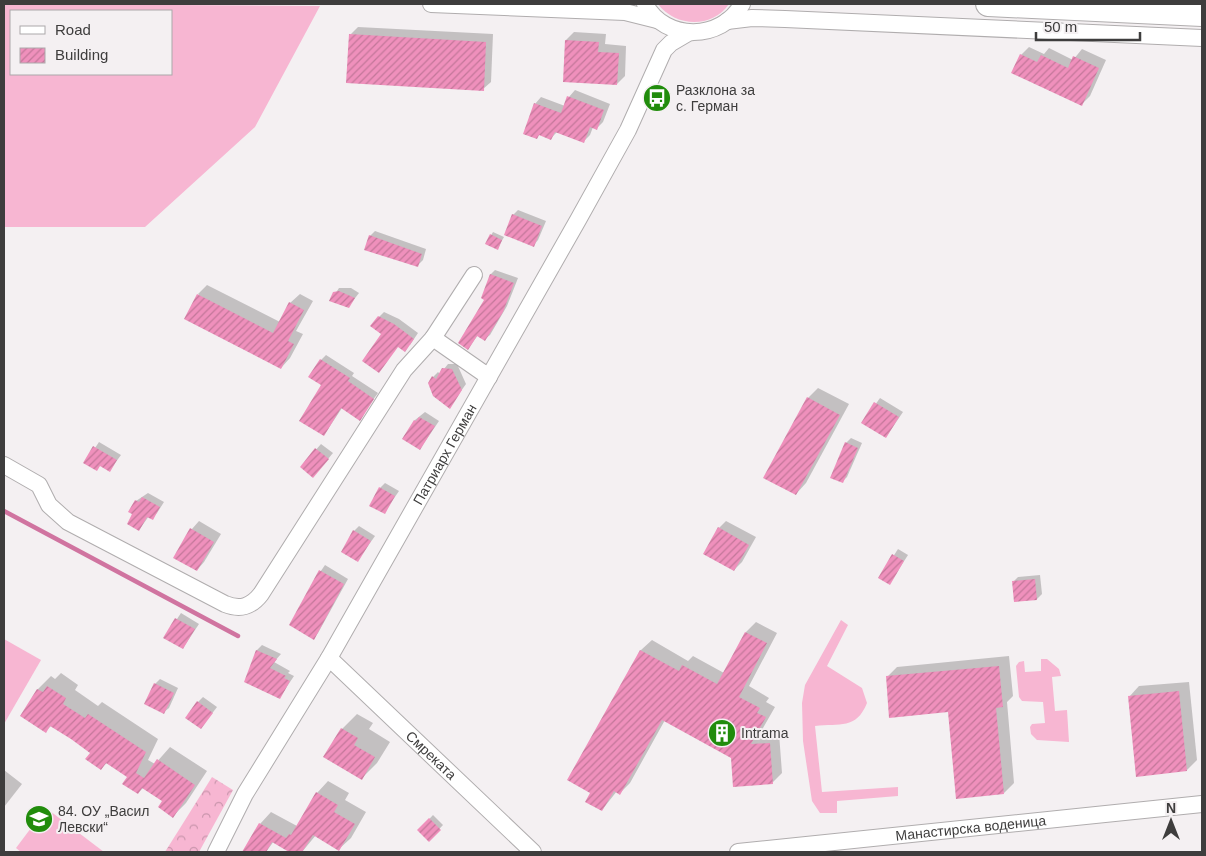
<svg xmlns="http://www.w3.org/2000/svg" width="1206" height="856" viewBox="0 0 1206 856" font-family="Helvetica,sans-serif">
<defs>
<pattern id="forest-crowns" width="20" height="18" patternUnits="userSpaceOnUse" patternTransform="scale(1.25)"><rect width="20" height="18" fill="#f7b6d2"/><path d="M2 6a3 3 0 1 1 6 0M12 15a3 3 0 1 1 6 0" fill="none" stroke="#c995ac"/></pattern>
<pattern id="building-hatch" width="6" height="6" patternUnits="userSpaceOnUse" patternTransform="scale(1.25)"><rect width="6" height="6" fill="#ef90bc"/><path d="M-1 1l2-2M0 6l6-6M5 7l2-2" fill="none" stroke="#c3779a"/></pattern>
</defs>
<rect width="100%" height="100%" fill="#f4f0f2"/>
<g fill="#f7b6d2" fill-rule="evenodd">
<path d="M4 4 320 6 255 127 145 227H4ZM171 11V74H11V11Z"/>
<path d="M658 4H729C712 29 675 27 658 4Z"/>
<path d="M841 620 848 625 827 666 862 688 867 703C856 730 840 723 815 726L822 792 898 787V796L837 801V813H820L812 801 803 741 802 703 805 685Z"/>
<path d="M4 639 41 660 4 724Z"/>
<path d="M1041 659H1047L1059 669 1061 676 1052 677 1055 711 1067 710 1069 742 1037 740 1031 734 1030 727 1032 724 1045 723 1043 702 1022 701 1019 697 1016 666 1019 662 1024 661 1025 672 1041 671Z"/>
<path d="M46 808 104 852H21L16 848Z"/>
</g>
<path fill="url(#forest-crowns)" d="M212 777 233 790 199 852H165Z"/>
<g fill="#0003">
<path d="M358 27 493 34 491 82 483 89 350 35Z"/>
<path d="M574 32 606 34 605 44 626 46 625 76 617 84 566 40Z"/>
<path d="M1029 47 1044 54 1049 48 1073 60 1082 49 1106 60 1090 96 1082 104 1021 55Z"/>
<path d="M575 90 610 104 603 122 597 128 593 127 590 135 584 141 558 131 551 138 540 134 537 137 535 104 541 97 565 106 569 97Z"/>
<path d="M518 210 546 221 538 240 534 245 513 215Z"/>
<path d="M375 231 426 249 423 260 418 265 370 236Z"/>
<path d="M493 232 504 237 499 246 486 244Z"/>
<path d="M495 270 518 278 507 306 490 335 485 339 478 335 468 349 486 299 491 274Z"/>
<path d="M207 285 280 322 290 303 300 294 313 301 296 331 303 334 290 358 281 368 198 294Z"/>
<path d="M339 288H351L359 293 349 306 331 300Z"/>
<path d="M384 312 399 319 418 333 410 345 399 346 382 334 379 317Z"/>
<path d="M326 355 354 373 352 376 378 393 359 419 342 408 324 435 321 360Z"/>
<path d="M448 364H457L466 384 449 408 433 377 438 372 440 374Z"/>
<path d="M818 388 849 404 806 483 796 494 808 398Z"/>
<path d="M880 398 903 412 886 437 863 422Z"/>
<path d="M425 412 439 421 420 449 404 439 415 420Z"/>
<path d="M851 438 862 443 847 477 842 482 846 443Z"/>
<path d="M99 442 121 455 110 470 101 465 85 463Z"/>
<path d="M321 444 333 453 318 471 301 467Z"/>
<path d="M385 483 399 491 384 513 380 488Z"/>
<path d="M148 493 164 502 157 513 152 518 149 516 139 530 134 514 136 501Z"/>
<path d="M199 521 221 534 204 562 197 570 192 529Z"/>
<path d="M726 521 756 537 742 562 734 570 719 528Z"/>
<path d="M359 526 375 536 358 560 354 531Z"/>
<path d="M898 549 908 555 890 583 880 577Z"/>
<path d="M325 565 348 579 318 633 314 638 310 587Z"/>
<path d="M1040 575 1042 594 1037 599 1013 582 1018 577Z"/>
<path d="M181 613 199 624 183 648 165 637Z"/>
<path d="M756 622 777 633 749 686 769 698 766 702 775 707 759 735 779 733 782 773 772 783 732 757 665 720 630 783 620 793 617 791 602 810 592 792 569 780 641 650 652 640 688 661 693 656 724 673 746 632Z"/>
<path d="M262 645 281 654 274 662 290 671 288 673 294 676 280 697 245 682 257 650Z"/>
<path d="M1009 656 1013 696 1007 702 1014 783 1004 793 949 711 887 677 897 667Z"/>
<path d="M61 673 78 685 75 690 98 706 102 702 158 739 148 760 155 764 170 747 207 771 186 803 173 816 164 800 144 787 138 793 128 777 107 763 101 768 92 752 52 725 46 731 22 715 38 689 51 676 55 679Z"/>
<path d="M160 679 178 688 169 708 164 712 155 684Z"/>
<path d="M1189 682 1197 760 1187 770 1129 697 1139 686Z"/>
<path d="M203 697 217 707 201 728 198 702Z"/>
<path d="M357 714 373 723 369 729 390 742 377 763 361 779 342 729Z"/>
<path d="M4 770 22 784 4 807Z"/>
<path d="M328 781 349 793 345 800 366 812 351 838 339 849 316 835 302 852H291L274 841 266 852H244L260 824 271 812 297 826 317 793Z"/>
<path d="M433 815 443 825 429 840 419 830Z"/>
</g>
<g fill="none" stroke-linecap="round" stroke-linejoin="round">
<path stroke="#d074a0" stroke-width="4.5" d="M4 511 238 636"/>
</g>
<g fill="url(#building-hatch)">
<path d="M349 34 486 42 484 91 346 83Z"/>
<path d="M565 40 599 42 598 52 619 53 617 85 563 82Z"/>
<path d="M1020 54 1037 62 1041 55 1068 68 1073 56 1099 68 1082 106 1011 73Z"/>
<path d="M567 96 604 110 597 130 590 127 584 143 555 132 551 140 539 135 537 139 523 134 534 103 561 113Z"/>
<path d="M512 214 542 226 534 247 504 235Z"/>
<path d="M490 234 502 240 498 250 485 244Z"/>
<path d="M369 235 422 254 418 267 364 250Z"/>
<path d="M490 274 514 283 503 312 485 341 477 336 468 350 458 343 484 300 481 298Z"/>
<path d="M339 291 355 298 349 308 329 301 333 292Z"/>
<path d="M197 294 273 333 289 302 304 310 288 341 294 344 281 369 184 319Z"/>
<path d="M378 316 394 324 414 339 405 352 398 347 379 373 362 361 381 334 370 326Z"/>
<path d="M320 359 350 378 348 381 374 399 360 421 341 408 324 436 299 421 321 385 308 377Z"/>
<path d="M442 368 452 369 462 390 450 409 433 396 428 383 432 376 436 379Z"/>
<path d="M807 397 840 415 796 495 763 478Z"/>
<path d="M874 402 899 417 886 438 861 423Z"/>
<path d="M419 417 435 426 420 450 402 439 414 420 416 421Z"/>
<path d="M845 442 858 448 843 483 830 478Z"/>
<path d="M93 446 117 460 110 472 100 466 97 471 83 463Z"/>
<path d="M315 448 329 459 313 478 300 467Z"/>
<path d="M379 487 395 496 385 514 369 506Z"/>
<path d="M142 497 160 507 153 520 147 517 139 531 127 524 132 514 128 512 135 500 139 502Z"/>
<path d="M718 527 749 545 734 571 703 554Z"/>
<path d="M190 528 214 542 197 571 173 558Z"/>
<path d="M353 530 371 541 358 562 341 552Z"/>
<path d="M892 554 904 561 890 585 878 578Z"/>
<path d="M319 570 344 584 314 640 289 625Z"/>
<path d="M1035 579 1037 600 1014 602 1012 581Z"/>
<path d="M175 618 195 629 183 649 163 638Z"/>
<path d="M745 632 767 643 739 697 760 708 757 713 766 717 751 744 770 743 773 784 733 787 731 758 662 720 620 795 614 791 602 811 585 802 590 793 567 780 640 650 679 671 682 665 717 684Z"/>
<path d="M256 650 277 659 270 668 286 676 284 678 290 681 280 699 244 682Z"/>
<path d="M999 666 1003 707 996 708 1004 794 956 799 948 712 889 718 886 676Z"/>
<path d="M154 683 174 693 164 714 144 704Z"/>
<path d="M47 686 66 698 63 704 85 718 88 714 146 752 136 773 144 778 157 759 195 785 173 818 158 807 162 801 142 788 138 794 122 784 127 777 106 763 101 770 85 759 90 753 71 739 50 726 46 733 20 716 37 689 43 692Z"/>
<path d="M1179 691 1187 771 1136 777 1128 696Z"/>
<path d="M197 701 213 713 201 729 185 718Z"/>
<path d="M341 728 358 738 354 745 375 757 362 780 323 757Z"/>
<path d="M316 792 338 805 334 812 355 824 339 851 313 835 302 852H289L272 842 266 852H242L259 823 286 838 289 834 291 835Z"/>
<path d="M429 818 441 830 429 842 417 830Z"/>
</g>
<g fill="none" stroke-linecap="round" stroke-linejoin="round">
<defs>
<g id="minor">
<path d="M431 4 625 12 657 20"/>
<path d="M645 4C665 42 722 41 742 4"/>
<path d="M727 21 752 18 785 19 1202 38"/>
<path d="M433 338 474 275"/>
<path d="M4 465 39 485 49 505 68 522 225 604C240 610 251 607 261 594L404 370 433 338 489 377"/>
<path id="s1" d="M329 658 533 852"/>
<path id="s2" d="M216 852 245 794 329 658 578 220 628 130 664 50 671 43 688 33"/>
<path id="s3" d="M738 852 1202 804"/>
</g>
<path id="highway" d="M988 4 1202 14"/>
</defs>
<use href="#minor" stroke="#b0adae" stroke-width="18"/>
<use href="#highway" stroke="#b0adae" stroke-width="26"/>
<use href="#minor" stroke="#fff" stroke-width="16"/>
<use href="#highway" stroke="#fff" stroke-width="24"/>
</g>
<defs>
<symbol id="bus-disc" viewBox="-11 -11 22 22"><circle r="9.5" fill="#218c0c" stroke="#f4f0f2"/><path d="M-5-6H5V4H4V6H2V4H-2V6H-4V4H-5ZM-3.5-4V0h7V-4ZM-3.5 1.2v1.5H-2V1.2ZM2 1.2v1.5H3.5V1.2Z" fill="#fff"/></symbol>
<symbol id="building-disc" viewBox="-11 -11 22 22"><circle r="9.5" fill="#218c0c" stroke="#f4f0f2"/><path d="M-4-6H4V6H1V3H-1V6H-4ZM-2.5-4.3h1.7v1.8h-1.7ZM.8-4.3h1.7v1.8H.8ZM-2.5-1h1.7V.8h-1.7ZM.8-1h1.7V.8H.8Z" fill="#fff"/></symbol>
<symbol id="school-disc" viewBox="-11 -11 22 22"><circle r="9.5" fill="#218c0c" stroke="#f4f0f2"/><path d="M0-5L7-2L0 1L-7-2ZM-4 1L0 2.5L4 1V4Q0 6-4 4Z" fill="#fff"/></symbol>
</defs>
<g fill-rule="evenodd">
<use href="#bus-disc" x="641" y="82" width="32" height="32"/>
<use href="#building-disc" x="706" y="717" width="32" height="32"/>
<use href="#school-disc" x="23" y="803" width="32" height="32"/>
</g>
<g text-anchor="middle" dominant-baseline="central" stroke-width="4" stroke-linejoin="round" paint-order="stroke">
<g font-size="14" fill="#3e3d3d" stroke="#f4f0f2" text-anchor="start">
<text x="676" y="90">Разклона за<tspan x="676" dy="16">с. Герман</tspan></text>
<text x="741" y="733">Intrama</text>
<text x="58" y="811">84. ОУ „Васил<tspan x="58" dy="16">Левски“</tspan></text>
</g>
<g font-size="14" fill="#3e3d3d" stroke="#f4f0f2">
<text stroke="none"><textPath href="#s2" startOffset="459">Патриарх Герман</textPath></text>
<text stroke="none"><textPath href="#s1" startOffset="141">Смреката</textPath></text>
<text stroke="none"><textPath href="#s3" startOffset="234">Манастирска воденица</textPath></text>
</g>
</g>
<rect width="1206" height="856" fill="none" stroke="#3e3d3d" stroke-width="10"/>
<rect x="10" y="10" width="162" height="65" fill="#f4f0f2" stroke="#aba8aa"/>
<rect x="20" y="26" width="25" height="8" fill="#ffffff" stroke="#aba8aa"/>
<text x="55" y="35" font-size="15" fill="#3e3d3d">Road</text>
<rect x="20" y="48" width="25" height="15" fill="url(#building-hatch)" stroke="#aba8aa"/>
<text x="55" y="60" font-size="15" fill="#3e3d3d">Building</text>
<g transform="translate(1171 821)" stroke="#f4f0f2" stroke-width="4" paint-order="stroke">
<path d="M0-4L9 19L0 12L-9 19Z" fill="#3e3d3d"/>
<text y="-8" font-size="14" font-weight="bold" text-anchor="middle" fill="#3e3d3d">N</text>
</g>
<path d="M1036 32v8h104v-8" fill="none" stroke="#3e3d3d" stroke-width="2.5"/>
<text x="1044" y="32" font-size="15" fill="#3e3d3d" stroke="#f4f0f2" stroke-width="4" paint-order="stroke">50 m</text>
</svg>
